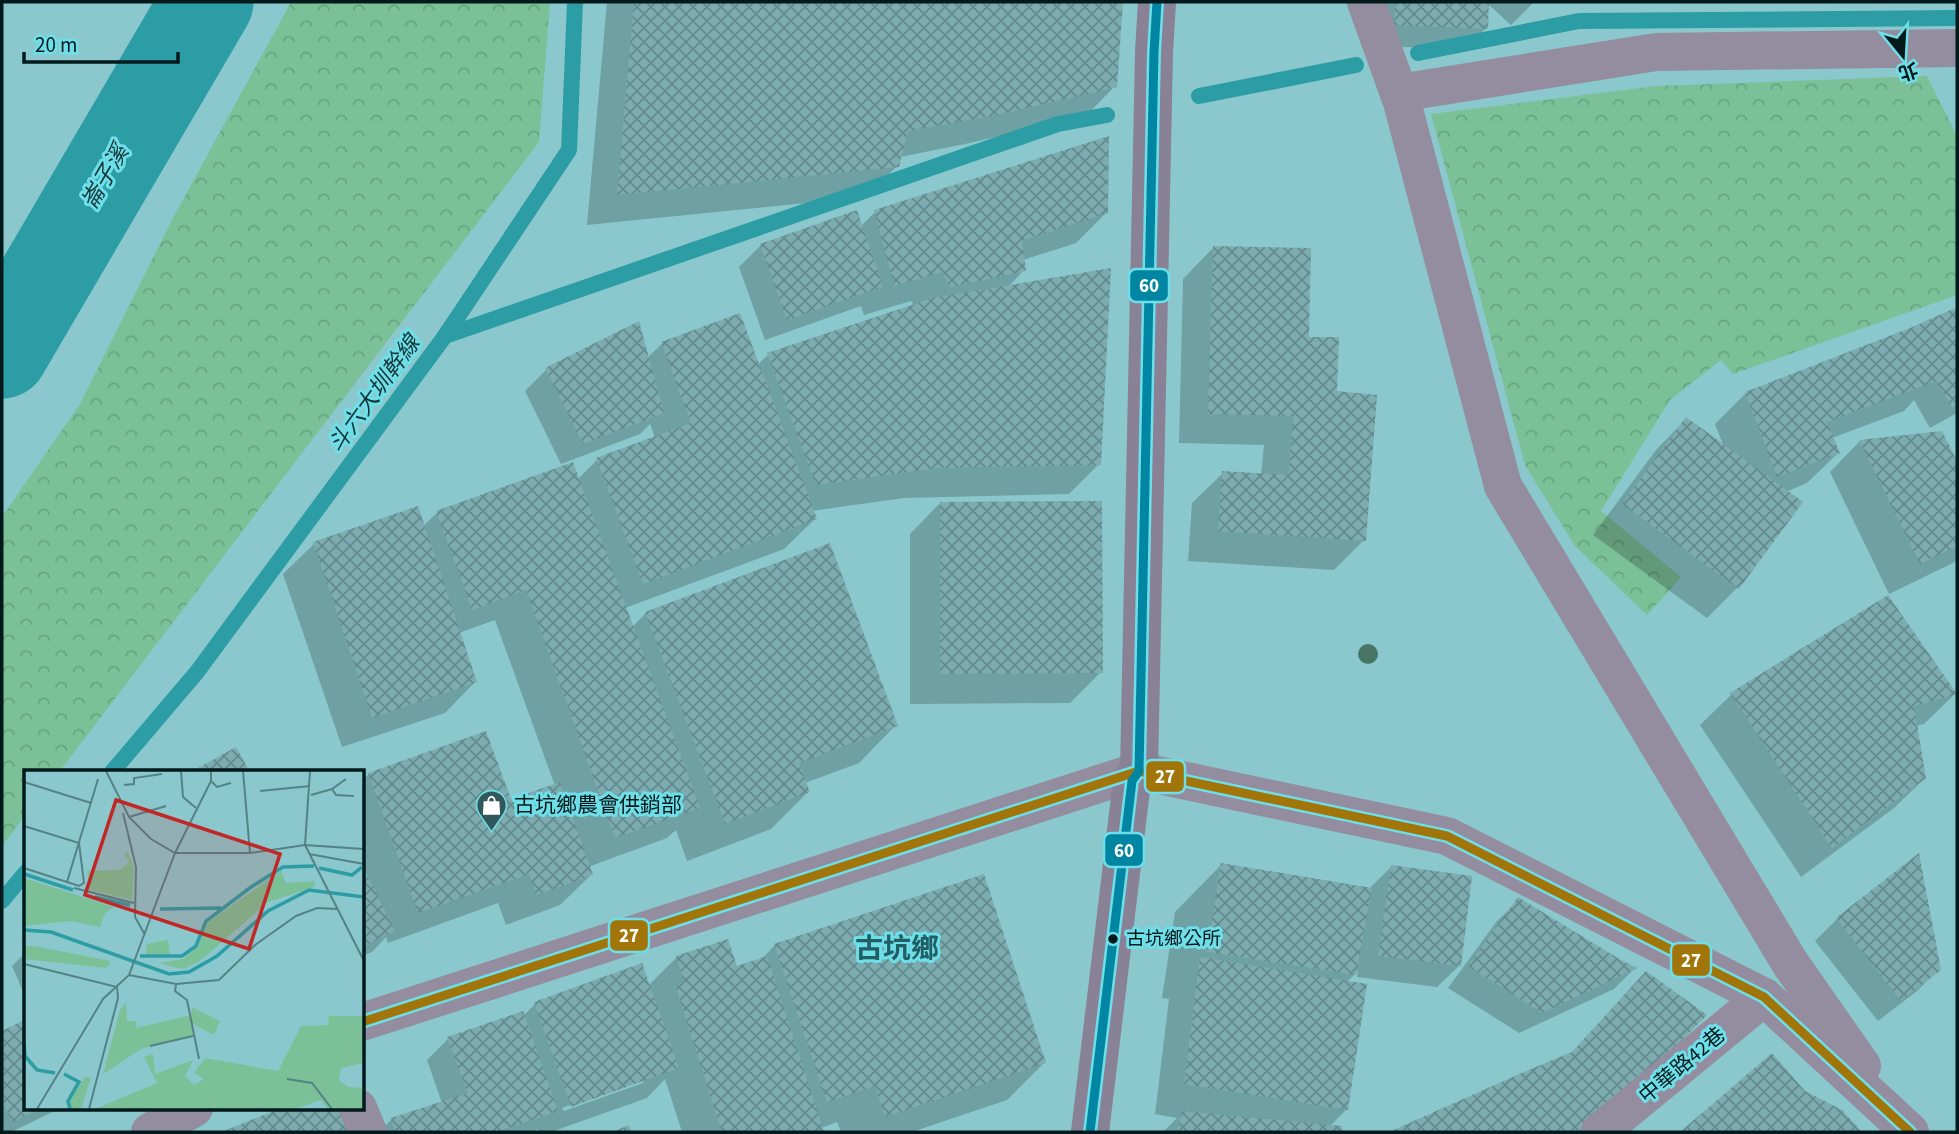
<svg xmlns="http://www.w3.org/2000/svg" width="1959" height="1134" viewBox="0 0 1959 1134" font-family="'Source Sans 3','Noto Sans TC',sans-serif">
<defs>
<pattern id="forest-crowns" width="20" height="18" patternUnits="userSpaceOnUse" patternTransform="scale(1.75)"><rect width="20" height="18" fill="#7bc096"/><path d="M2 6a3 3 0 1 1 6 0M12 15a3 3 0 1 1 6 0" fill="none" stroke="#69a481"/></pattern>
<pattern id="building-cross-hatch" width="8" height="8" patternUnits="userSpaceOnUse" patternTransform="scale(1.75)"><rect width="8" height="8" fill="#7cacb0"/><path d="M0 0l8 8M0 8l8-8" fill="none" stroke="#638b8e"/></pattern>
</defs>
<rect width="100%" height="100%" fill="#8ac8cd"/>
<g fill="url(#forest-crowns)">
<path d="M291 2H550L539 142 59 772H26V814L2 846V517L80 404 173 218Z"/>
<path d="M1927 76 1957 136V295L1733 374 1721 360 1670 400 1601 511 1681 577 1647 615 1575 546 1525 465 1431 114 1657 86Z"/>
</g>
<g fill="#0003" fill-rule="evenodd">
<path d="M607 2H1121L1115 86 1085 117 965 144 900 157 897 166 866 197 587 225Z"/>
<path d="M1375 2H1534L1511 25 1487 3 1486 28 1465 49 1374 46Z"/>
<path d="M875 212H1107L1076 243 1023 260 1024 270 1008 287 1099 464 1069 494 904 498 811 511 815 519 784 549 625 608 632 627 646 613 896 725 859 763 805 783 808 792 771 829 687 861 676 830 667 838 588 867 591 875 560 905 506 925 498 903 388 943 386 937 372 952 362 956V781L369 774 510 801 555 786 495 620 459 633 475 682 445 713 342 747 283 574 314 544 423 526 437 513 572 464 578 479 597 460 655 438 650 424 640 434 561 464 525 391 546 370 647 358 662 344 757 365 768 355 914 306 911 301 864 315 861 306 765 340 739 267 761 245 861 226Z"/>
<path d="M1213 248 1336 393 1364 540 1334 570 1188 561 1192 503 1223 473 1261 475 1264 445 1179 443 1183 279Z"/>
<path d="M1957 309V413L1930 428 1914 400 1904 411 1832 438 1838 453 1807 483 1786 492 1800 502 1737 588 1707 618 1593 535 1656 450 1686 419 1724 447 1715 424 1746 393 1916 328Z"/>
<path d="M1941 432 1957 465V561L1889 594 1830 472 1860 441Z"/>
<path d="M940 503 1101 672 1070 703 910 704V534Z"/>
<path d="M1888 597 1955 694 1924 724 1916 726 1925 778 1894 808 1801 877 1700 725 1731 695Z"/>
<path d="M1918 857 1939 969 1917 991 1878 1021 1815 941 1837 919Z"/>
<path d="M1221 865 1369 889 1391 867 1459 966 1437 987 1357 977 1358 971 1346 983V1110L1329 1127 1340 1128 1341 1132H1163L1177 1118 1155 1114 1169 999 1162 998 1175 912Z"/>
<path d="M1519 900 1634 969 1614 989 1519 1033 1448 988 1497 921Z"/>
<path d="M775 945 1044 1063 1007 1100 912 1132H841L837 1122 821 1128 822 1132H682L665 1079 647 1098 551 1132H539L538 1129 533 1132H379L392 1119 442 1103 427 1060 448 1039 523 1016 535 1004 648 986 677 957 736 968 761 960ZM643 1079V1083L564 1111 562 1108Z"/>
<path d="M26 952V995L25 996 12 966Z"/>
<path d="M26 1020V1108H61L11 1132H2V1032Z"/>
<path d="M1772 1055 1804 1092 1841 1112 1860 1132H1682Z"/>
<path d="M1527 1072 1588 1132H1393Z"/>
<path d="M286 1108H348L358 1132H226Z"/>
</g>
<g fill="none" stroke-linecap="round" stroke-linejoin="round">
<g stroke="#2c9da4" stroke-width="16">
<path d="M1418 53 1579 21 1957 18"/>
<path d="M1199 96 1356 65"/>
<path d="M445 336 1058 124 1107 115"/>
<path d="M112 772 197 672 445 336 569 150 575 2"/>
<path d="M2 901 26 872"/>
</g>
<path stroke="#2c9da4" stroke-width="93" d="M2 352 207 2"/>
</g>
<g fill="url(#building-cross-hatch)">
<path d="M634 2H1123L1117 87 997 115 908 131 899 167 617 195Z"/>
<path d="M1395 2H1489L1488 29 1394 25Z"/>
<path d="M1109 136 1108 213 1022 241 1026 271 950 287 942 272 894 286 874 210Z"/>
<path d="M857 210 883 287 787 320 760 244Z"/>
<path d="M1213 246 1311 248 1309 337H1339L1337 391 1377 395 1366 541 1218 531 1222 471 1289 475 1293 416 1208 414Z"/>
<path d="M1111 268 1101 465 936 468 816 485 767 353 933 298Z"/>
<path d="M1957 307V405L1952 408 1936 381 1827 422 1840 453 1777 477 1745 392 1915 326Z"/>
<path d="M740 313 817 519 643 584 596 458 691 423 661 342Z"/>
<path d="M639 321 664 413 583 444 545 368Z"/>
<path d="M1686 417 1803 502 1739 589 1622 504Z"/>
<path d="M1942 431 1957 461V546L1920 564 1859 440Z"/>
<path d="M573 462 700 808 615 838 526 590 472 610 436 511Z"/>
<path d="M1102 501 1103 673 940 674V502Z"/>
<path d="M418 506 477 682 372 718 313 542Z"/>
<path d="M830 543 898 726 799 763 810 792 725 824 645 612Z"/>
<path d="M1888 595 1957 694 1914 706 1926 778 1832 848 1730 693Z"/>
<path d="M486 731 511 799 560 782 593 875 536 895 529 874 418 913 368 773Z"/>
<path d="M236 747 250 772H191Z"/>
<path d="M1919 853 1941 970 1901 1001 1836 918Z"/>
<path d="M1221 863 1372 888 1356 975 1207 952Z"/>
<path d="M362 864 395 931 362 947Z"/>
<path d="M1391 865 1472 876 1461 966 1378 956Z"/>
<path d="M984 874 1046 1063 885 1117 875 1086 827 1102 774 944Z"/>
<path d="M1518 897 1621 960 1637 968 1542 1013 1468 966Z"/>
<path d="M728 939 737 966 767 956 824 1132H722L675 985 684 982 676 956Z"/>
<path d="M1200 957 1367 984 1348 1110 1184 1084Z"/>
<path d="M642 963 679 1068 571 1107 534 1002Z"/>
<path d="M1646 971 1707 1015 1607 1115 1575 1132H1389L1526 1071 1572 1052Z"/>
<path d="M523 1011 558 1111 496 1132H395L391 1118 468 1093 447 1037Z"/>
<path d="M26 1019V1108H42L12 1122 2 1101V1031Z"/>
<path d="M1772 1053 1805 1091 1842 1110 1862 1132H1680Z"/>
<path d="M281 1108H350L360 1132H221Z"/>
<path d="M1182 1111 1342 1126 1343 1132H1177Z"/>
<path d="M629 1125 632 1132H612Z"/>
</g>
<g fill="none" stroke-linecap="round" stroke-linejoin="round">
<g stroke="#938d9f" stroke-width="38">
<path d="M1366 2 1402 102 1503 486 1790 963 1862 1066"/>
<path d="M1399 93 1656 52 1957 48"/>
<path d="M362 1022 1139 771 1447 836 1764 997 1910 1132"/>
<path d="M358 1108 368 1132"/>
<path d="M150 1132 194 1108"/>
<path d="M1600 1132 1764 997"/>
</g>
<path stroke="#898195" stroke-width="38" d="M1090 1132 1132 781 1139 771 1154 52 1157 2"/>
<defs>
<path id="bus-1" d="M362 1022 1139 771 1447 836 1764 997 1910 1132"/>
<path id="bus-2" d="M1090 1132 1132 781 1139 771 1154 52 1157 2"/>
</defs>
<use href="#bus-1" stroke="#6edfe9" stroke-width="14"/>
<use href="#bus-2" stroke="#6edfe9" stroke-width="14"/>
<use href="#bus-1" stroke="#a1750a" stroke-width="9"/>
<use href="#bus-2" stroke="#0085a2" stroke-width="9"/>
</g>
<circle fill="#477764" cx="1368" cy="654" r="10"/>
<defs>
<symbol id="shop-pin" viewBox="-11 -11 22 30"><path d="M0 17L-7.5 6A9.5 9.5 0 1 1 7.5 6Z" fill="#32575a" stroke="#6edfe9"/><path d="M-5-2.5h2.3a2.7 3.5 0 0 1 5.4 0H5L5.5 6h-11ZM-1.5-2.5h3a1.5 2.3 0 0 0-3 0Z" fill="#fff"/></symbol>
</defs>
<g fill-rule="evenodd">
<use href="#shop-pin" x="474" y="788" width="35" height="47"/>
</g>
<circle fill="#021a1c" stroke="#6edfe9" stroke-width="2.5" cx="1113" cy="939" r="6"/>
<g text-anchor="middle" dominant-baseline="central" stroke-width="6" stroke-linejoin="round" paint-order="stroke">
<g font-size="19" fill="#021a1c" stroke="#6edfe9" text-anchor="start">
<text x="1126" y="939">古坑鄉公所</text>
</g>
<g font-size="21" fill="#021a1c" stroke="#6edfe9" text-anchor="start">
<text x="514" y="805">古坑鄉農會供銷部</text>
</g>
<g font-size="21" fill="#021a1c" stroke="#6edfe9">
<text transform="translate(1682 1065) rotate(-40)">中華路42巷</text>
</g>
<g font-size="23" font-style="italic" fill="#163739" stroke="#6edfe9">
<text transform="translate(105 177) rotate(-60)">崙子溪</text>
<text transform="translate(374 394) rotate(-54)">斗六大圳幹線</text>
</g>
<g font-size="28" font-weight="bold" fill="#215f64" stroke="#6edfe9">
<text x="897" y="949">古坑鄉</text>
</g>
</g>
<g transform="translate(24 770)">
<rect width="340" height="340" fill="#8ac8cd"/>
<path d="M104 82 110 98 108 130 66 120 63 101 96 100 105 92 100 84ZM257 101 262 113 291 111 290 117 244 132 176 191 159 199 135 193 159 189 174 177 184 152ZM0 108 90 137 81 143 76 157 47 151 0 156ZM144 170 146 184H122L123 174ZM0 176H10L87 191 82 198 0 189ZM102 233 103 251H112V258L167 245 168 237 196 251 190 265 169 254 170 265 117 279 79 304 96 240ZM305 246H339V293L317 298 315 310 324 317 339 318V339H304L297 330 271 339H71L133 313 120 287 129 284 131 304 169 290 161 306 170 315 180 309 170 303 181 288 254 301 277 256 304 255ZM61 307H67L57 339H47L45 331Z" fill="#7bc096"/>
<path fill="none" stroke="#2c9da4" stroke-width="3.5" d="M295 98 328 105 338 97M0 104 49 120M71 127 106 135M136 139 197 138M0 160 27 162 145 204 165 202 193 186 244 141 285 120 340 127M116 186H158L172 176 182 151 227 117 259 97 290 96M0 274 1 286 13 300 31 303M40 304 55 312 44 331 46 339"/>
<path fill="none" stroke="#548286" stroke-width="2" d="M82 1 105 47 127 69 151 83H226L281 75 340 79M157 1 159 27 172 38M219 1 226 83M286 1 281 75 340 191M187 11 193 17 207 13M0 12 67 33M100 15 110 14V8L138 4M308 19 312 25 330 26M236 21 286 16M287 25 308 19 322 9M99 43 112 97 111 147 121 165M105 47 142 36M0 56 55 73 60 113 55 116 0 98M285 84 340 94M43 112 74 9M50 118 110 133M0 194 93 217 94 228 65 339M105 205 152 214 195 210 231 175 272 146 293 138 313 139M152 214 151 221 163 230 175 289M126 276 169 266M263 309 288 313 308 339M13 339 79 229 105 205 151 83 187 11V1"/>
<path fill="#c12727" fill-opacity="0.15" stroke="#c12727" stroke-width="3.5" d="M92 30 256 84 225 179 61 125Z"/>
<rect width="340" height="340" fill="none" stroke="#021a1c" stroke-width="3.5"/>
</g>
<g stroke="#6edfe9" stroke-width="2.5">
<rect x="1129" y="269" width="40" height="33" rx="7" fill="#0085a2"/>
<rect x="1145" y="760" width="40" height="33" rx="7" fill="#a1750a"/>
<rect x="1104" y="833" width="40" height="34" rx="7" fill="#0085a2"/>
<rect x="609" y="919" width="40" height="33" rx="7" fill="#a1750a"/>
<rect x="1671" y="943" width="40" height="34" rx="7" fill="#a1750a"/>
</g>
<g font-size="19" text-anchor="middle" font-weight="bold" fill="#fff">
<text x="1149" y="292">60</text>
<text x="1165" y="783">27</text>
<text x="1124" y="857">60</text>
<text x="629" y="942">27</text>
<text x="1691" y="967">27</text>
</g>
<rect width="1959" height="1134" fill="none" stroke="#021a1c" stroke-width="7"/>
<g transform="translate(1903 56) rotate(162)" stroke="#6edfe9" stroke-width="5" paint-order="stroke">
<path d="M0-5L12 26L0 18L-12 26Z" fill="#021a1c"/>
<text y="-10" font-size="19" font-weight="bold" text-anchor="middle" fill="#021a1c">北</text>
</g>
<path d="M24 52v10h154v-10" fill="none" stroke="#021a1c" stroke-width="3.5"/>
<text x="35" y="52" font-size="21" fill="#021a1c" stroke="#6edfe9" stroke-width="5" paint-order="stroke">20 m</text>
</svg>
